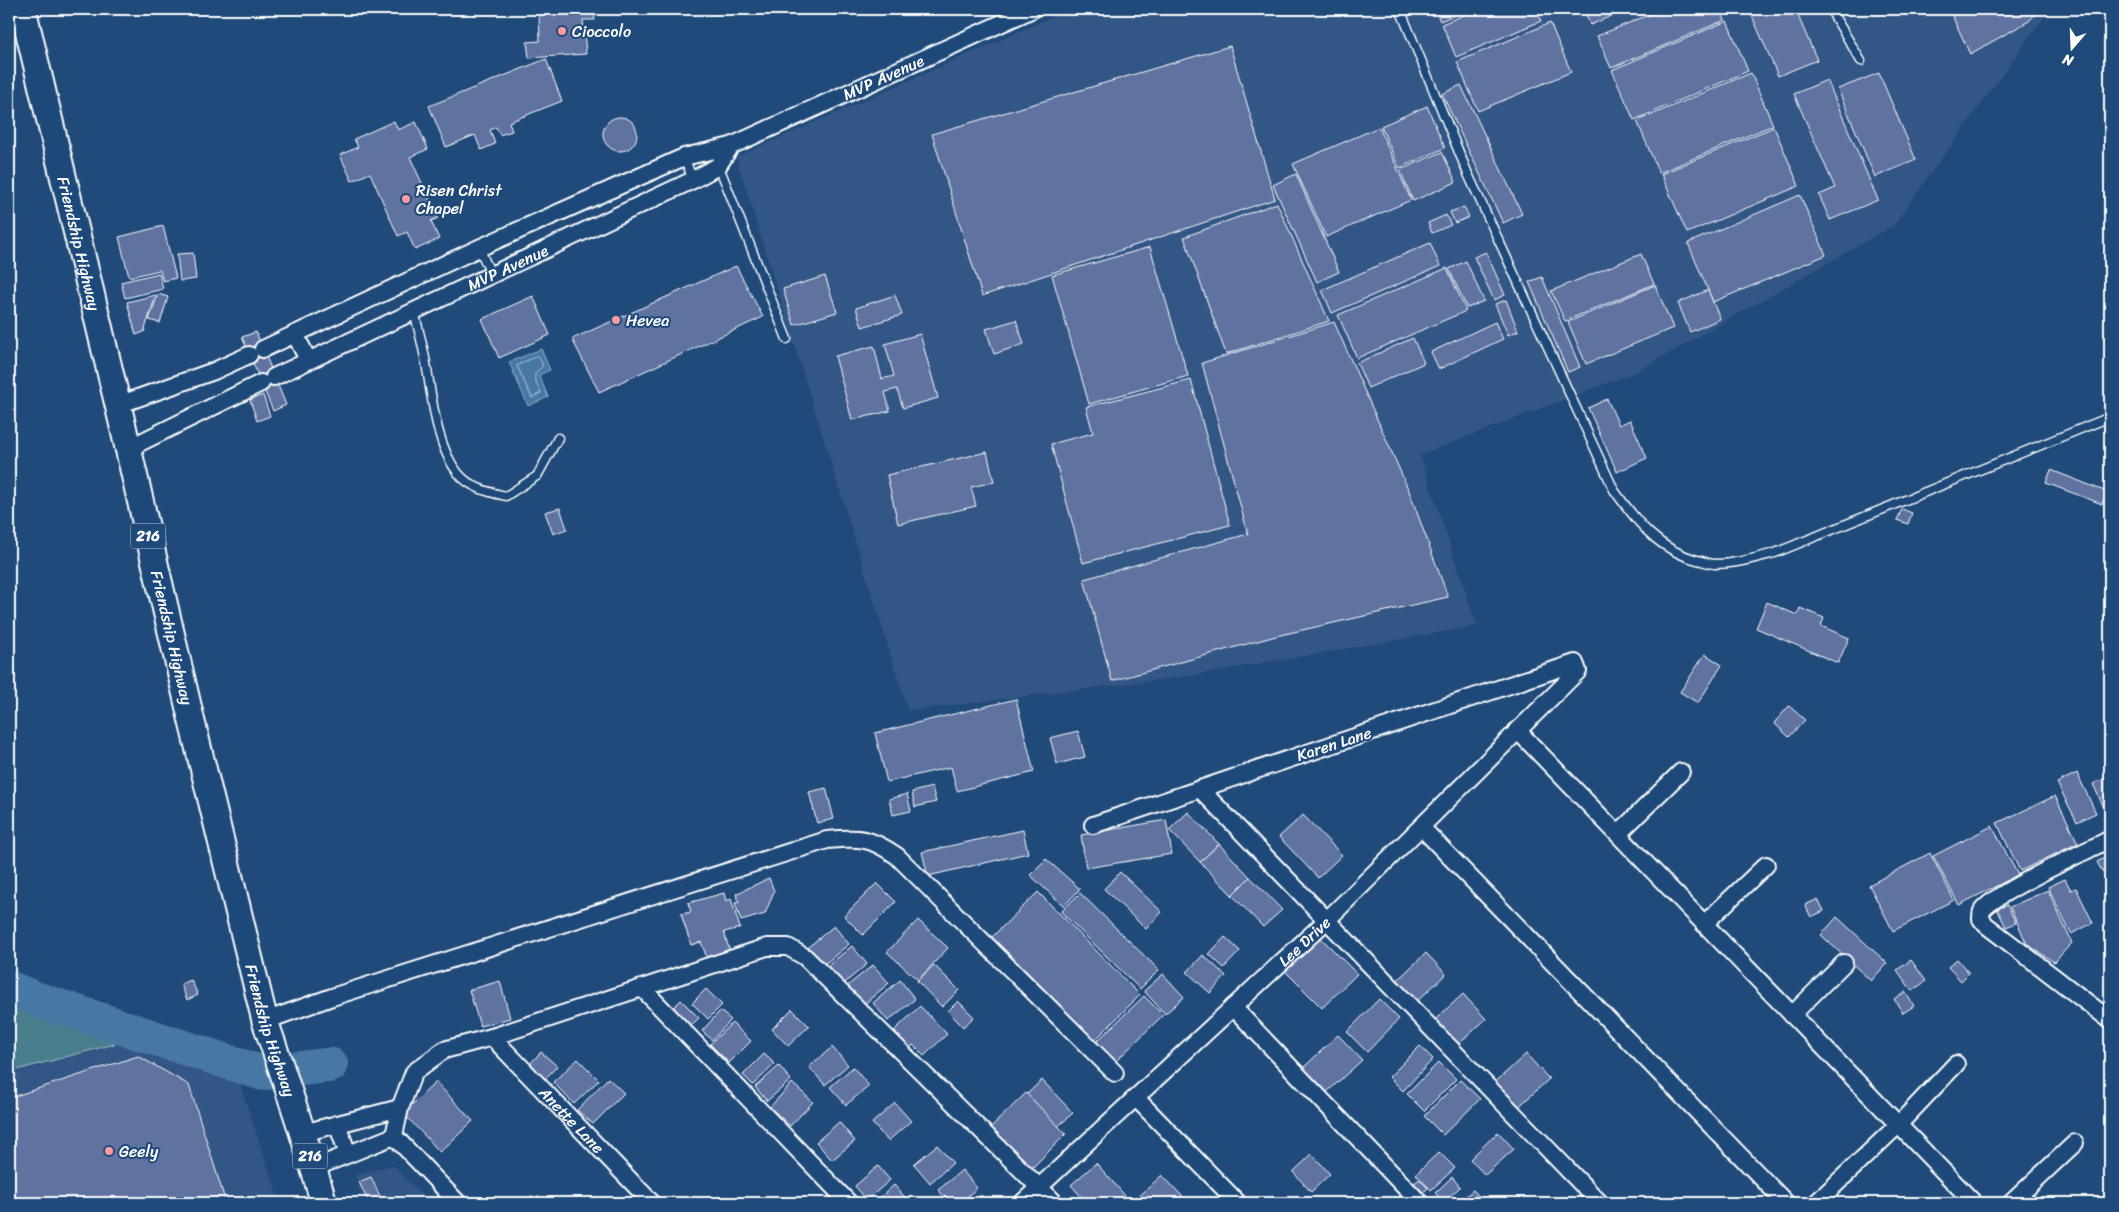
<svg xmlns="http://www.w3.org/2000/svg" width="2119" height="1212" viewBox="0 0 2119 1212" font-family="Sriracha,sans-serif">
<rect width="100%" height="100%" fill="#1f4a7a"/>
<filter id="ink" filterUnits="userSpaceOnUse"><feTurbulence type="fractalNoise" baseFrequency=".02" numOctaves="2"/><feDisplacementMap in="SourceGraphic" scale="10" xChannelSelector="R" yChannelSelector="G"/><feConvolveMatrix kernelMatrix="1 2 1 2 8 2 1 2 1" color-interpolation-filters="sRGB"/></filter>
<g filter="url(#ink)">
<g fill="#325685">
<path d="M1070 9H2050L1893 226 1636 372 1420 455 1477 626 1189 676 908 711 736 157Z"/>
<path d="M137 1038 234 1067 280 1203H9V1072Z"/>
<path d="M393 1165 429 1203H364L355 1175Z"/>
</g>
<path fill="#497f8d" stroke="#a4bfc6" d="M9 995 137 1038 9 1072Z"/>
<path fill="#4778a4" stroke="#91aec8" d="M541 349 550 370 539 375 548 397 528 406 509 362Z"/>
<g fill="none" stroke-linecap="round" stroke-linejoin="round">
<path stroke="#b5c9db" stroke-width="1" d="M537 356 539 357 543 366C529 377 536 379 541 393L532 398 517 366Z"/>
<path stroke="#4778a4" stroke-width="35" d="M9 988 36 999 262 1073 331 1065"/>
</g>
<g fill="#6072a0" stroke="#fff">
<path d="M566 9H594L595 20H583L586 54 529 58 527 42 540 41 539 15 566 13Z"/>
<path d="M1435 9H1470L1440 21Z"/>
<path d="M1478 9H1536L1541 21 1456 57 1442 24Z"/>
<path d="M1584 9H1628L1590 25Z"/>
<path d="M1663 9H1720L1725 20 1611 68 1597 36Z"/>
<path d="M1749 9H1795L1817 60 1778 76Z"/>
<path d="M1955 9H2040L2029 21 1970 54 1950 11Z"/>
<path d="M1727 21 1748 71 1634 120 1612 70Z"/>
<path d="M1550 23 1571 72 1478 111 1457 62Z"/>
<path d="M1230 46 1275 199 982 296 932 134Z"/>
<path d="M546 59 562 101 509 122 512 131 500 135 496 127 490 130 495 144 481 150 475 135 446 147 429 106Z"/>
<path d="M1751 73 1773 125 1659 173 1637 121Z"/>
<path d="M1879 73 1916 160 1875 177 1838 89Z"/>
<path d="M1827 80 1878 200 1830 220 1819 195 1835 188 1794 94Z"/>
<path d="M1461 85 1522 214 1503 223 1442 94Z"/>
<path d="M1427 106 1445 148 1399 168 1381 126Z"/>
<circle cx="620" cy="134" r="17"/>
<path d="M394 121 398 130 416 122 428 149 410 157 438 218 431 221 439 239 415 250 407 232 398 236 370 173 352 181 340 155 358 147 354 139Z"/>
<path d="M1379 127 1411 200 1326 237 1293 164Z"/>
<path d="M1774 127 1799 186 1687 233 1661 174Z"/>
<path d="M1442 152 1456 182 1413 201 1400 170Z"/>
<path d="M1296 174 1339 272 1317 282 1273 185Z"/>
<path d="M1800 195 1826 255 1713 302 1688 243Z"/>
<path d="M1277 203 1329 321 1226 354 1184 237Z"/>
<path d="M1464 207 1469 217 1455 223 1450 212Z"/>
<path d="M1446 215 1451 225 1432 233 1428 223Z"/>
<path d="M163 226 176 278 163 281 160 270 129 277 119 237Z"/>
<path d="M1430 243 1440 266 1332 313 1322 290Z"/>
<path d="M1150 247 1188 376 1089 404 1052 275Z"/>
<path d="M1486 252 1505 295 1494 300 1474 257Z"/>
<path d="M193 253 196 279 180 281 177 254Z"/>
<path d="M1641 254 1654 284 1565 321 1551 291Z"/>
<path d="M1466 261 1484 301 1467 308 1449 269Z"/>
<path d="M736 266 763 317 599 392 572 339Z"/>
<path d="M1447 268 1466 311 1357 358 1338 315Z"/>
<path d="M159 273 163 289 125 298 121 282Z"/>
<path d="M825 276 837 312 794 325 783 289Z"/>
<path d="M1542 277 1580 367 1568 372 1529 282Z"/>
<path d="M1655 285 1673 328 1586 364 1568 322Z"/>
<path d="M1708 290 1720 319 1690 332 1678 303Z"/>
<path d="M158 294 168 297 160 323 149 320Z"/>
<path d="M156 295 144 332 136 335 127 302Z"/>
<path d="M895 295 902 315 862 327 856 308Z"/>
<path d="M533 296 550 335 499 358 482 319Z"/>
<path d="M1506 300 1518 331 1508 335 1495 304Z"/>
<path d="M1016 320 1024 344 994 354 986 329Z"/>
<path d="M1334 322 1409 491 1448 597 1276 636 1112 681 1084 579 1248 534 1202 363Z"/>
<path d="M1495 322 1503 339 1439 369 1431 352Z"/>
<path d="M256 332 286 405 273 411 242 337Z"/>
<path d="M920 334 938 398 903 408 897 389 885 392 890 411 852 420 835 356 874 346 882 379 894 376 885 344Z"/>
<path d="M2110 336V354L2104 338Z"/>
<path d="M1413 338 1424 363 1368 388 1357 363Z"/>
<path d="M1191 380 1230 525 1083 563 1051 444 1093 433 1086 407Z"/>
<path d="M263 395 270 416 257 421 250 400Z"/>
<path d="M1607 399 1619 425 1630 420 1647 458 1617 472 1588 408Z"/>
<path d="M987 452 994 482 971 487 976 506 898 524 887 475Z"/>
<path d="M2051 470 2107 492 2102 504 2046 483Z"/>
<path d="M560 508 567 529 553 534 545 512Z"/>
<path d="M1902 509 1912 513 1908 524 1897 520Z"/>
<path d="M1767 602 1797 615 1800 608 1824 618 1821 626 1849 638 1838 663 1756 628Z"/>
<path d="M1705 654 1722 665 1698 703 1680 692Z"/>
<path d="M1016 699 1034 772 957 791 951 767 887 782 875 733Z"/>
<path d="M1789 706 1805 720 1789 737 1774 723Z"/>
<path d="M1078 731 1085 757 1057 764 1050 738Z"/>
<path d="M2077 773 2096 813 2077 822 2057 783Z"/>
<path d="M2110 776V821L2093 784Z"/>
<path d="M932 787 936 802 915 807 912 792Z"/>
<path d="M826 788 834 819 817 823 809 792Z"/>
<path d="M907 794 911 811 893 815 889 799Z"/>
<path d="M2055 796 2078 843 2020 871 1997 823Z"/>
<path d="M1188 812 1219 844 1200 862 1169 830Z"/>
<path d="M1303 815 1342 855 1318 878 1279 837Z"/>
<path d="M1166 820 1172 854 1086 868 1081 835Z"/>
<path d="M1992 826 2018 875 1959 905 1933 856Z"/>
<path d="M1023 830 1028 853 928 876 922 852Z"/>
<path d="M1219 844 1250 877 1232 895 1200 862Z"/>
<path d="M1930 853 1954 900 1893 931 1869 885Z"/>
<path d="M2110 855V869L2103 873 2097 862Z"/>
<path d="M1046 859 1080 889 1064 906 1030 875Z"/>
<path d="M1120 872 1162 912 1146 929 1104 889Z"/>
<path d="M1250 877 1282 910 1263 927 1232 895Z"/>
<path d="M769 878 774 891 765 914 741 921 735 903 739 902 736 894Z"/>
<path d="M2065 879 2071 890 2076 888 2093 923 2071 934 2048 887Z"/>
<path d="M877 883 896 902 863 935 844 916Z"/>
<path d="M2048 890 2072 943 2054 962 2027 944 2010 907Z"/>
<path d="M1038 892 1140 995 1092 1043 990 939Z"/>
<path d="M724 893 726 901 731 899 740 928 724 932 730 952 707 958 701 942 691 945 681 914 691 912 688 903Z"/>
<path d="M1080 893 1159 970 1140 989 1061 912Z"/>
<path d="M1818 899 1824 911 1811 917 1805 905Z"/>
<path d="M2007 905 2016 923 2006 927 1997 909Z"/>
<path d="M1837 917 1887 963 1871 981 1821 935Z"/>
<path d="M918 920 948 948 918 980 887 952Z"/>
<path d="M834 926 849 944 822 966 807 948Z"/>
<path d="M1225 937 1240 951 1224 968 1209 954Z"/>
<path d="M1320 937 1357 974 1322 1008 1285 971Z"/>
<path d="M852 946 867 964 840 987 825 968Z"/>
<path d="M1426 953 1446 974 1411 1007 1391 986Z"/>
<path d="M1203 955 1226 976 1210 993 1187 972Z"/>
<path d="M1957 959 1969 973 1961 981 1948 967Z"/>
<path d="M1911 960 1926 981 1912 991 1897 970Z"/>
<path d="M873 965 889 983 862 1006 846 987Z"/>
<path d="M934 965 959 990 942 1007 917 981Z"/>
<path d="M1163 974 1184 997 1165 1014 1144 991Z"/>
<path d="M191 980 198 995 187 1000 181 984Z"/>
<path d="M900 980 915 999 888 1021 873 1003Z"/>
<path d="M500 981 510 1018 480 1026 469 990Z"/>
<path d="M706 989 722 1005 708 1019 692 1003Z"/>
<path d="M1905 992 1914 1006 1903 1013 1894 999Z"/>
<path d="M1463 994 1486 1019 1450 1052 1427 1027Z"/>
<path d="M1144 996 1163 1015 1114 1063 1095 1043Z"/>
<path d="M1379 999 1399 1019 1367 1052 1347 1032Z"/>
<path d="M681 1000 699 1018 689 1027 672 1009Z"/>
<path d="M958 1001 974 1017 963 1027 948 1011Z"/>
<path d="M920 1006 947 1034 924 1056 913 1045 909 1049 893 1032Z"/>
<path d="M792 1009 809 1026 788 1046 772 1029Z"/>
<path d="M720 1011 731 1020 712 1040 702 1031Z"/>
<path d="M732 1023 751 1041 729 1063 710 1044Z"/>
<path d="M1338 1035 1362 1060 1326 1093 1303 1068Z"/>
<path d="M1420 1046 1433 1059 1403 1091 1389 1077Z"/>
<path d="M832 1047 848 1065 825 1085 809 1067Z"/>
<path d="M541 1052 557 1066 544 1080 529 1065Z"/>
<path d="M764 1054 775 1064 753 1085 743 1075Z"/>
<path d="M1526 1054 1549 1079 1513 1112 1490 1087Z"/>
<path d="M138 1056 189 1085 226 1203H9V1098Z"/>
<path d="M578 1059 599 1080 574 1104 553 1082Z"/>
<path d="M1439 1062 1456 1079 1424 1111 1407 1094Z"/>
<path d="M779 1066 791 1080 767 1101 755 1087Z"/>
<path d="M853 1067 869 1086 846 1105 830 1087Z"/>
<path d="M608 1078 624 1093 593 1124 577 1110Z"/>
<path d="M1042 1080 1073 1113 1055 1129 1025 1096Z"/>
<path d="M1460 1080 1480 1099 1443 1135 1424 1116Z"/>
<path d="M436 1082 473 1121 440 1152 403 1113Z"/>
<path d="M792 1083 813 1102 790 1126 770 1107Z"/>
<path d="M1026 1093 1066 1134 1032 1168 990 1128Z"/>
<path d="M895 1103 911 1121 888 1141 872 1123Z"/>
<path d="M839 1122 855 1141 832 1160 816 1142Z"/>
<path d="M1498 1132 1514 1149 1485 1175 1470 1159Z"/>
<path d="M937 1145 953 1163 930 1183 914 1164Z"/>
<path d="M1439 1152 1455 1168 1431 1190 1416 1174Z"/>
<path d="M1312 1154 1330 1174 1311 1192 1293 1172Z"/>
<path d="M1096 1163 1128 1199 1123 1203H1087L1071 1185Z"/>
<path d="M878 1166 890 1180 867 1200 855 1186Z"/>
<path d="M962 1170 977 1188 960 1203H950L938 1190Z"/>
<path d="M1162 1175 1183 1197 1177 1203H1132Z"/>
<path d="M371 1177 383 1203H369L359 1182Z"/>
<path d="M1452 1177 1460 1187 1444 1202 1435 1193Z"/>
<path d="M1419 1179 1428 1188 1417 1198 1408 1189Z"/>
<path d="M894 1185 909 1202 874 1203Z"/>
<path d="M1473 1190 1483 1200 1480 1203H1460L1459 1202Z"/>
<path d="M981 1195 988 1203H972Z"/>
</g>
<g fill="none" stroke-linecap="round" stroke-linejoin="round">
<defs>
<g id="lane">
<path d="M1400 9 1468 174 1614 490C1637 522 1657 549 1697 560 1703 561 1709 564 1715 564 1736 564 1755 558 1775 553L2110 417"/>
<path d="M1830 9 1861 61"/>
<path d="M684 157 693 180"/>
<path d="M718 164 787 339"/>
<path d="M479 248 491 274"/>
<path d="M414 311C418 328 423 346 426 363 432 397 436 446 458 473 470 488 488 492 506 496L537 476 558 438"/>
</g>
<g id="street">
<path d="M295 334 308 360"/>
<path id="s1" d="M263 349 479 248 684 157 731 146 1033 9"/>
<path id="s2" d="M274 377 693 180 718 166 731 146"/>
<path d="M118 405 214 371 249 355"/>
<path d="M127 449 261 383"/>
<path d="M1517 730 1974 1203"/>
<path d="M1200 789 1600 1203"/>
<path d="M1421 827 1786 1203"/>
<path d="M1618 834 1681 772"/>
<path d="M2110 839C2087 851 1993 893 1982 911 1981 913 1981 916 1981 919L1986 925 2110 1020"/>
<path d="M1704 924 1766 865"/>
<path d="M642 988 849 1203"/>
<path d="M1233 1007 1420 1203"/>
<path d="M1792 1015 1844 963"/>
<path d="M265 1021 332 997 827 840C859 837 870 837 897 856L1115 1073"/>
<path id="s3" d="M492 1037 652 1203"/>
<path d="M1136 1098 1238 1203"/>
<path d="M337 1124 348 1154"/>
<path d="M303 1133 400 1108"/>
<path d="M314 1168 394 1136"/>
<path d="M458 1203 394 1136 400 1108 414 1072 444 1050 492 1037 767 947H788L805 957 1055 1203"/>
<path id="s4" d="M1022 1203 1326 921 1578 671 1575 663 1093 825"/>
<path d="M1816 1203 1898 1125 1956 1064"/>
<path d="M2011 1203 2075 1143"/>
</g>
<g id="primary">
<path id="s5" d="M23 9 118 405 192 722 265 1021C286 1081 306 1142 324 1203"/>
</g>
</defs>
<use href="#lane" stroke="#fff" stroke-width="11"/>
<use href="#street" stroke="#fff" stroke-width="20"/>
<use href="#primary" stroke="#fff" stroke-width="29"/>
<use href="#lane" stroke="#1f4a7a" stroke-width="8"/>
<use href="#street" stroke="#1f4a7a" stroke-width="16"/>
<use href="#primary" stroke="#1f4a7a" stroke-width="25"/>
</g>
</g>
<g fill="#ff9aa2" stroke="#1f4a7a" stroke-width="2">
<circle cx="562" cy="31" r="5"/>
<circle cx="406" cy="199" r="5"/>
<circle cx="616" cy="320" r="5"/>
<circle cx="109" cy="1151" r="5"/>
</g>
<g text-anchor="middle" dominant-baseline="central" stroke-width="4" stroke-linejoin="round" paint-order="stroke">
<g fill="#1f4a7a" stroke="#bcc9d7" stroke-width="1">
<rect x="130.5" y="523.5" width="35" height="25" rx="4"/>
<rect x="292.5" y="1143.5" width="35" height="25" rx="4"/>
</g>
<g font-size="15" font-weight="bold" fill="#fff">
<text x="148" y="536">216</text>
<text x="310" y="1156">216</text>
</g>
<g font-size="16" fill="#fff" stroke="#1f4a7a" text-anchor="start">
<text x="572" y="31">Cioccolo</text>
<text x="416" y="190">Risen Christ<tspan x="416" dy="18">Chapel</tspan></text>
<text x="626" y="320">Hevea</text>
<text x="119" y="1151">Geely</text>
</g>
<g font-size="16" fill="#fff" stroke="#1f4a7a">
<text stroke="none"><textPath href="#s1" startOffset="678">MVP Avenue</textPath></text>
<text stroke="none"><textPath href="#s5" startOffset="241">Friendship Highway</textPath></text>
<text stroke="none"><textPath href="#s2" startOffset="258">MVP Avenue</textPath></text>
<text stroke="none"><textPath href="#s5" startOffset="646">Friendship Highway</textPath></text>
<text transform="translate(1334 744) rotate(-18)">Karen Lane</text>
<text stroke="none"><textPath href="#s4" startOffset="385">Lee Drive</textPath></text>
<text stroke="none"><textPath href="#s5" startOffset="1051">Friendship Highway</textPath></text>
<text stroke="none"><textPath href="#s3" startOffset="115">Anette Lane</textPath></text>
</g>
</g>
<rect width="2119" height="1212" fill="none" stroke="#1f4a7a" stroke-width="30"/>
<rect x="15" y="15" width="2089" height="1182" fill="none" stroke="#fff" stroke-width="2" filter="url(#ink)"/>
<g transform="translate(2072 48) rotate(199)" stroke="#1f4a7a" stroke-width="4" paint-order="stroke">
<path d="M0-4L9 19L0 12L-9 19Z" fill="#ffffff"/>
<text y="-8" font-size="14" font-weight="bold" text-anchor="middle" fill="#ffffff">N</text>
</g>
</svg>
